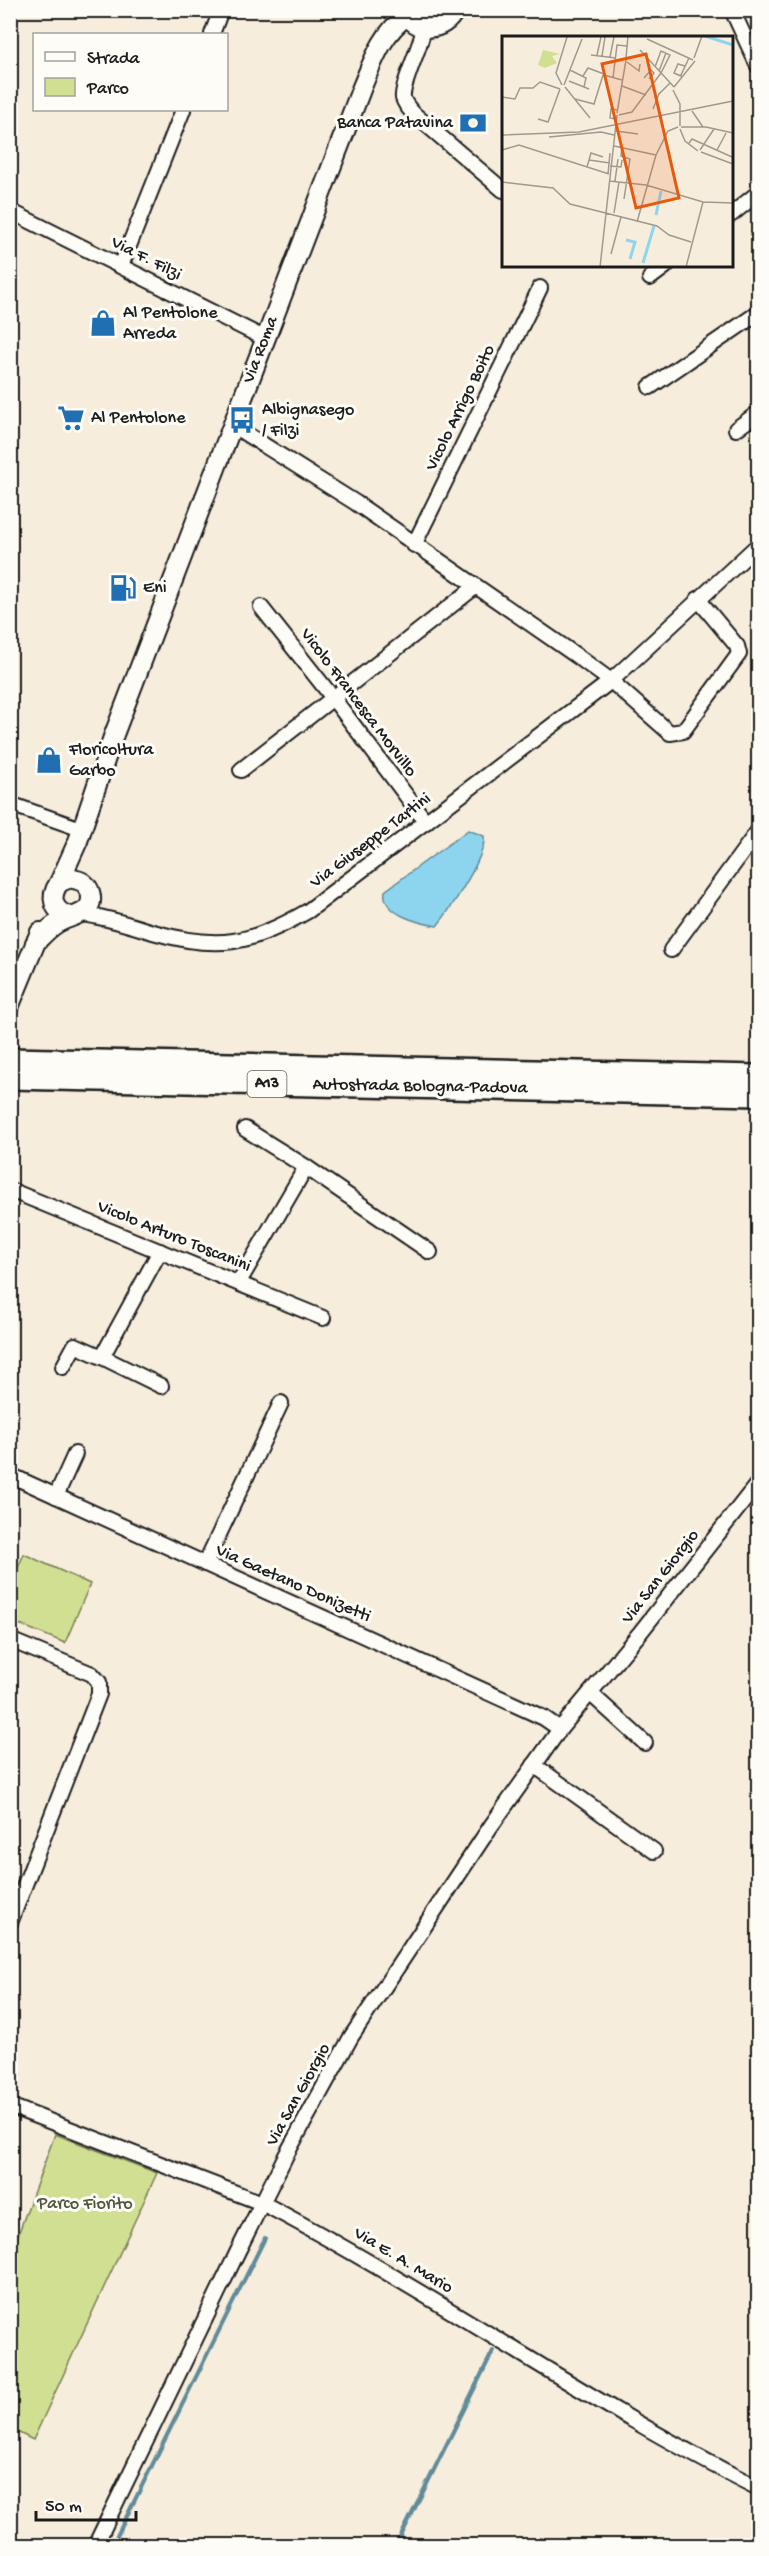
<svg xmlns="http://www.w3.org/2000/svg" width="769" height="2556" viewBox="0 0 769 2556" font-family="'Gochi Hand',sans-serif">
<rect width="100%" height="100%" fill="#f7eddc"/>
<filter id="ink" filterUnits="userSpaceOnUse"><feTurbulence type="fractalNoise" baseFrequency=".0167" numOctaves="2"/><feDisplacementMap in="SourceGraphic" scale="12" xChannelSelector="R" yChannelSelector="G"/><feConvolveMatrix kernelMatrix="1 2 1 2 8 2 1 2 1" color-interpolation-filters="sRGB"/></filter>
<g filter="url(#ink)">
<g fill="#d1df92" stroke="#767e57" stroke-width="1.5">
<path d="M24 1554 90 1584 65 1643 11 1621V1583Z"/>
<path d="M55 2134 157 2173 33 2440 11 2429V2254Z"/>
</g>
<path fill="#8dd5ee" stroke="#608b9a" stroke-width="1.5" d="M468 830 484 836C487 855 450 910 437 926 419 923 381 914 385 891Z"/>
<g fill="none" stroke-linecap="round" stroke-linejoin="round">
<g stroke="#608b9a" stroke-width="4">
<path d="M112 2546 265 2238"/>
<path d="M396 2546 493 2351"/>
</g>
<defs>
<g id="minor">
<path d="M732 10 758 66"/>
<path d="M424 28C421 46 401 86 403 98 405 105 410 110 414 114L503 190"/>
<path d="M212 34 221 10"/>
<path d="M10 211 266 339"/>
<path d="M732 214 758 193"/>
<path d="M121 266 183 110"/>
<path d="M650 278 666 266"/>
<path d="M650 387 758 313"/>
<path d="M232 425 356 503 577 656 611 681 670 733 683 731 739 654 737 646 698 599"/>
<path d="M736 429 758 413"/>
<path d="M414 545 540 288"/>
<path d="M261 607 333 698 426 822"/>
<path d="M241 770 475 587"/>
<path d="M10 804 81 829"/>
<path d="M82 914C107 917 129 925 153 932 219 951 250 944 308 911L611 681 758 545"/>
<path d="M671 950 758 831"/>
<path d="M245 1129 306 1167 430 1252"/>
<path d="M10 1190 323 1318"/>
<path d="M160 1251 102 1357 161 1386"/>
<path d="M239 1282 306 1167"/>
<path d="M63 1367 75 1345 102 1357"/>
<path d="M10 1475 544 1718 560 1729"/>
<path d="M56 1496 75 1454"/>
<path d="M205 1564 281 1403"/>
<path d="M10 1640 92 1674 99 1682V1694L10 1923"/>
<path d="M590 1693 645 1743"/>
<path d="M534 1765 654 1851"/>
<path d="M10 2106 262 2203C431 2291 588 2403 758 2488"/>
<path d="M95 2546 238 2251 285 2157 351 2037 491 1826 560 1729 639 1634 758 1483"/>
</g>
<g id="major">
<path d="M404 10C415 34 444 33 455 10"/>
<path d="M59 883 78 841 113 737 362 87C373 61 383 32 407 16"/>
<path d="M35 943C42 936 48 929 56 924 69 915 97 915 90 892 88 886 83 881 77 880 70 877 65 880 59 883 49 897 53 912 70 916"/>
<path d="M10 1005 40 932"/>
</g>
<g id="highway">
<path d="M10 1059 758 1076"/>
<path d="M10 1078 758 1095"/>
</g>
</defs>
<use href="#minor" stroke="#1c1c1c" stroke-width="18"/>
<use href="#major" stroke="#1c1c1c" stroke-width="22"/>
<use href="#highway" stroke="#1c1c1c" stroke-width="26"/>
<use href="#minor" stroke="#fdfcf7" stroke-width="14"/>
<use href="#major" stroke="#fdfcf7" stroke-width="18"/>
<use href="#highway" stroke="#fdfcf7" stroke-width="21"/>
</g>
</g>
<defs>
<symbol id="bank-bare" viewBox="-9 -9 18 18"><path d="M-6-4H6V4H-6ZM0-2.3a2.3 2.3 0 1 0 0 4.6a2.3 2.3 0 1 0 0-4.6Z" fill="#1f6fb2" stroke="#fdfcf7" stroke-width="2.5" paint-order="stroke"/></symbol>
<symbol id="shop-bare" viewBox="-9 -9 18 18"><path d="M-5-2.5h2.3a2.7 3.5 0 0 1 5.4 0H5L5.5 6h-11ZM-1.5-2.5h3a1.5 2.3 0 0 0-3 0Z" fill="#1f6fb2" stroke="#fdfcf7" stroke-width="2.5" paint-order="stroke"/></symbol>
<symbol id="supermarket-bare" viewBox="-9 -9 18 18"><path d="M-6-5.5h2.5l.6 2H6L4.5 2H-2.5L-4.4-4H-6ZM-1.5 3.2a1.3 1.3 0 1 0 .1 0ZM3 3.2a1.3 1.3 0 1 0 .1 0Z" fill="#1f6fb2" stroke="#fdfcf7" stroke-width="2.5" paint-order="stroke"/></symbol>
<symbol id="bus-bare" viewBox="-9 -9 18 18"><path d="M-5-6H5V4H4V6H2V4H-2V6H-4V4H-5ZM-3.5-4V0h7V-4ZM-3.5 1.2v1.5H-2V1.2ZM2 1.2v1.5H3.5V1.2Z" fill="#1f6fb2" stroke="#fdfcf7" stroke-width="2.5" paint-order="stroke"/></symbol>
<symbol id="fuel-bare" viewBox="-9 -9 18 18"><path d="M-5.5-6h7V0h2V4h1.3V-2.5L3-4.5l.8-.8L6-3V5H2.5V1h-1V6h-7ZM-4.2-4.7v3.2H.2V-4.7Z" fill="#1f6fb2" stroke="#fdfcf7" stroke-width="2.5" paint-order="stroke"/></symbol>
</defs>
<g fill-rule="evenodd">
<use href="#bank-bare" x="454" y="104" width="38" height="38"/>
<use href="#shop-bare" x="84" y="304" width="38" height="38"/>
<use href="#supermarket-bare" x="52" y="399" width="38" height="38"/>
<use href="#bus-bare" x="223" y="401" width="38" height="38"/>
<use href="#fuel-bare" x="104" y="569" width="38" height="38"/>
<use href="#shop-bare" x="30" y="741" width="38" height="38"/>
</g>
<g text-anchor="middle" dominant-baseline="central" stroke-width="6" stroke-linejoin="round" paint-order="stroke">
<rect fill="#fdfcf7" stroke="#605f5e" stroke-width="1.5" x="247.5" y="1071" width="39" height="26" rx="4.5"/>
<g font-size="16" font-weight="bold" fill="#1c1c1c">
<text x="267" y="1084">A13</text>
</g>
<g font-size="18" fill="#1c1c1c" stroke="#fdfcf7" text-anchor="start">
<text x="453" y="123" text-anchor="end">Banca Patavina</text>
<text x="123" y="313">Al Pentolone<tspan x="123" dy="21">Arreda</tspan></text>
<text x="262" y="410">Albignasego<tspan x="262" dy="21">/ Filzi</tspan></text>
<text x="91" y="418">Al Pentolone</text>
<text x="143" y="588">Eni</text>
<text x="69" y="750">Floricoltura<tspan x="69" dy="21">Garbo</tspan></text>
</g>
<g font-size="18" fill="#1c1c1c" stroke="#fdfcf7">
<text transform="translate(146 259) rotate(27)">Via F. Filzi</text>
<text transform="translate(261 350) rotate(-69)">Via Roma</text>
<text transform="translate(461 408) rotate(-64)">Vicolo Arrigo Boito</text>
<text transform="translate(358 703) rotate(53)">Vicolo Francesca Morvillo</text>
<text transform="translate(371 841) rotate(-37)">Via Giuseppe Tartini</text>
<text transform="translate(420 1087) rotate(1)">Autostrada Bologna-Padova</text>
<text transform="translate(174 1237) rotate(22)">Vicolo Arturo Toscanini</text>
<text transform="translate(661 1577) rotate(-52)">Via San Giorgio</text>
<text transform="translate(293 1584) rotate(24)">Via Gaetano Donizetti</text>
<text transform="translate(299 2095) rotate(-61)">Via San Giorgio</text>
<text transform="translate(403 2261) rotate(31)">Via E. A. Mario</text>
</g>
<g font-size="18" fill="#52563f" stroke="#fdfcf7">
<text x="85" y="2204">Parco Fiorito</text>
</g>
</g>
<g transform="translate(502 36)">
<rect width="231" height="231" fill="#f7eddc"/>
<path d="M41 14 58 18 50 20 55 27 43 32 36 29Z" fill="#d1df92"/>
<path fill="none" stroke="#8dd5ee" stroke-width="3" d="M203 0 231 9M154 179 159 155M124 204 133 206 128 223M141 227 152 190"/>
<path fill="none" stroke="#9f998f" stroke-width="1.5" d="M68 0H126M145 3 191 24M138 14 172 51M89 19 114 22M95 19 99 1M100 20 103 1M108 21 112 1M124 22 126 0M192 22 200 0M125 26 137 35 138 28M183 30 176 28 172 37 179 40V39L187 22M153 31 159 15 168 19 159 37M68 34 84 42 82 51M157 35 164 17M102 39 120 44M81 40 86 32 102 38M111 42 115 9 125 10M142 42 149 34 152 37 147 43M67 45 87 53M60 49 54 37 65 1M62 49 80 3M120 50 144 59M63 51 88 82M172 51 193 25M171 54 178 68V90M0 61 13 63 18 52H31L38 46 58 53M73 63 92 68 101 39M151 73 157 58 168 47M190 75 201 91M115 77 124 24M117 79 130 76 159 37M36 83 46 86 58 53M114 83 108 82 109 73 116 74M179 91H204L231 97M178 93 183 105 196 115M114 95 136 98M0 99 77 96 231 65M47 101 99 96 112 99M187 107 190 103 230 121M112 110 154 119M120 111 119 120 128 123 122 163M0 114 17 109 107 138M198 114 212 93M215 114 224 97M199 116 231 128M87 124 108 127M108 130 119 131 120 124M85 131 89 117 101 121M106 138 108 117M107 145 144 149 201 166 231 167M113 145 116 123M0 146 51 152 68 168 155 190 167 199 189 206M112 177 117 146M135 186 154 119 166 95 176 91M109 218 119 181M98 231 115 79M184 231 201 166"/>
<path fill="#e8590c" fill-opacity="0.15" stroke="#e8590c" stroke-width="3" d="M144 18 177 162 134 172 100 28Z"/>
<rect width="231" height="231" fill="none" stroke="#1c1c1c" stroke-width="3"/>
</g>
<rect width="769" height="2556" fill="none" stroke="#fdfcf7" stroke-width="36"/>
<rect x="18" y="18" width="733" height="2520" fill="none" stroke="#1c1c1c" stroke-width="2" filter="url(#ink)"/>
<rect x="33" y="33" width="195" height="78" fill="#fdfcf7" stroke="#a3a29f" stroke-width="1.5"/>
<rect x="45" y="52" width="30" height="9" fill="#fdfcf7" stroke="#a3a29f" stroke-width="1.5"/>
<text x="87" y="63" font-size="18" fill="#1c1c1c">Strada</text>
<rect x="45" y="78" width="30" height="18" fill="#d1df92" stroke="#a3a29f" stroke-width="1.5"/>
<text x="87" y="93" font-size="18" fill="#1c1c1c">Parco</text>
<path d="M36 2511v9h100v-9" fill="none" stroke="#1c1c1c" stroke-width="3"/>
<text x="45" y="2511" font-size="18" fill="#1c1c1c" stroke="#fdfcf7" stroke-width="4.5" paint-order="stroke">50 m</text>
</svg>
